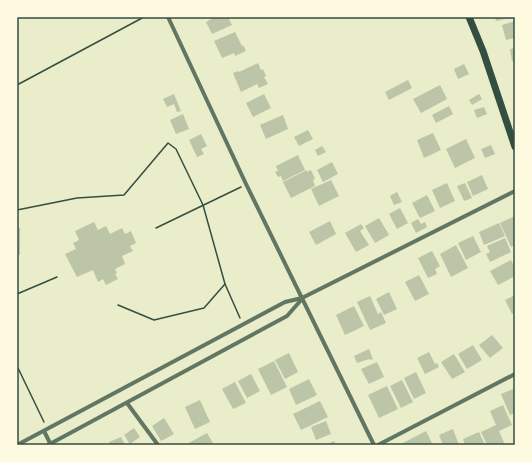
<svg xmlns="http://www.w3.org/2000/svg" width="532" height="462" viewBox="0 0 532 462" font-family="Signika,sans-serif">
<rect width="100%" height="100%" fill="#e9edc9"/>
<g fill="#bcc5a7">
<path d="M215 17H228L232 25 212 34 206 22Z"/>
<path d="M495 17H510V18L496 21Z"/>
<path d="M515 21V38L506 40 502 25Z"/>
<path d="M235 32 242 46 243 45 246 51 235 56 234 53 222 58 214 41Z"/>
<path d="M515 48V60L512 61 510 49Z"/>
<path d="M258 63 261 70 263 69 266 76 264 77 268 84 259 88 257 84 241 92 233 73 238 71 239 72Z"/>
<path d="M464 64 469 74 458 79 454 69Z"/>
<path d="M408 80 412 88 389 100 385 92Z"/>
<path d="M440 85 447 99 421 113 413 99Z"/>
<path d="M174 94 181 111 177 112 174 104 167 107 163 99Z"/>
<path d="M264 94 271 108 253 117 246 103Z"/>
<path d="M479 94 482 99 472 105 469 100Z"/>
<path d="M449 106 453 114 436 123 432 115Z"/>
<path d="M484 107 487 114 477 118 474 110Z"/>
<path d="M183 114 189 129 176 134 170 120Z"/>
<path d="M283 115 288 129 266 139 260 125Z"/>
<path d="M308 130 313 139 299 146 294 137Z"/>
<path d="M433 133 441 150 424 158 417 140Z"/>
<path d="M201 134 207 146 201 149 204 154 197 157 189 140Z"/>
<path d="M466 139 475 158 455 168 446 149Z"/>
<path d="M491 145 495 154 485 158 481 149Z"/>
<path d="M322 146 326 152 318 156 315 150Z"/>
<path d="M298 155 305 170 283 181 281 176 278 177 275 172 278 171 276 166Z"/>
<path d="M332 162 338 174 323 182 317 170Z"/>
<path d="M307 170V172L311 170 315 179 313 180 315 186 291 198 283 182Z"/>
<path d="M482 175 488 189 473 196 467 182Z"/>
<path d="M331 180 339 196 319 206 311 189Z"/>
<path d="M447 183 455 201 440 208 432 190Z"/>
<path d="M465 183 472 198 464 201 457 186Z"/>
<path d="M397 192 402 202 394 205 390 196Z"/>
<path d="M427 195 435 211 420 218 412 203Z"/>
<path d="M400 208 408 223 397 229 389 214Z"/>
<path d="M515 216V245L511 247 500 223Z"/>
<path d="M379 218 389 235 375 243 365 226Z"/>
<path d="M418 219 421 224 425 222 427 227 416 233 411 223Z"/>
<path d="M330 221 336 234 316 245 309 232Z"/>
<path d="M94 222 98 230 106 226 110 234 122 228 125 234 131 231 136 243 130 246 133 251 122 256 125 264 115 269 117 273 115 274 118 279 106 285 103 279 98 282 93 270 77 277 65 254 76 249 73 243 79 240 75 231Z"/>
<path d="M499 223 505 236 484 245 479 232Z"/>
<path d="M361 224 364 228 360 231 369 245 356 252 345 233Z"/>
<rect x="17" y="228" width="3" height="27"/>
<path d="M473 236 481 252 466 260 458 243Z"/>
<path d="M505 238 511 252 490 262 486 254 490 252 487 246Z"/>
<path d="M456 245 468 268 451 277 440 254Z"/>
<path d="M432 251 440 266 435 269 437 274 428 278 418 258Z"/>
<path d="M511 260 515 268V276L498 285 490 271Z"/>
<path d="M419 275 429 294 415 301 405 282Z"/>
<path d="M389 292 397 309 384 315 376 299Z"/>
<path d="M515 295V312L512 314 505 300Z"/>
<path d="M370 296 378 314 381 312 386 323 370 330 357 302Z"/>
<path d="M354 306 364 326 345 335 336 315Z"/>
<path d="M492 335 503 348 490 358 479 345Z"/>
<path d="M473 345 482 360 467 369 458 354Z"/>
<path d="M369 349 373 359 370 360 369 359 357 363 354 356Z"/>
<path d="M429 352 435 364 437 363 439 367 425 374 417 358Z"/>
<path d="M289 353 298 372 285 379 275 360Z"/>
<path d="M454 354 465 372 452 379 441 362Z"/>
<path d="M274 361 287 387 271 395 258 369Z"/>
<path d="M377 362 384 377 369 384 361 369Z"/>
<path d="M416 372 426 393 414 399 404 378Z"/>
<path d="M251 374 260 391 247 398 238 381Z"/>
<path d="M309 379 317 395 296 405 289 389Z"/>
<path d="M402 380 413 402 401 408 390 386Z"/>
<path d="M235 382 246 403 233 409 222 389Z"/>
<path d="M387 386 398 409 379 418 368 395Z"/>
<path d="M513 389 515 393V413L510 415 501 394Z"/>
<path d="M200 400 210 422 195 429 185 407Z"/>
<path d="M320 401 328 417 301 430 293 414Z"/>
<path d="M503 405 512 425 499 431 505 445H487L481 432 496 425 490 411Z"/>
<path d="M164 418 174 434 161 441 152 426Z"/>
<path d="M326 421 331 434 316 440 311 427Z"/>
<path d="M134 428 140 437 130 444 124 435Z"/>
<path d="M453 429 459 445H443L439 435Z"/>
<path d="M426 431 433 445H401V444Z"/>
<path d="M479 432 485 445H465L463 439Z"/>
<path d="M207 433 214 445H188L187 444Z"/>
<path d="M121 437 125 445H110L109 442Z"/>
<path d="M334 441 336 445H326Z"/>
</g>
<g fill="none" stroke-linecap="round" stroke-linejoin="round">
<g stroke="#344e41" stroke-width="1.5">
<path d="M17 85 144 17"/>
<path d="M17 210 77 198 124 195 168 143 176 149 203 205 225 284 240 318"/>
<path d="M156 228 241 187"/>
<path d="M17 294 57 277"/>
<path d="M118 305 154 320 204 308 225 284"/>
<path d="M17 366 44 422"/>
</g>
<g stroke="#617663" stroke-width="4">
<path d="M168 17 246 184 374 445"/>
<path d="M127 403 158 445"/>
<path d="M44 431 51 445"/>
<path d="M17 445 285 302 302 298 515 191"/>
<path d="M48 445 287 316 302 299"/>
<path d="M378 445 515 374"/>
</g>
<path stroke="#344e41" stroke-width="7" d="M469 17 483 51 515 147"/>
</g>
<rect width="532" height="462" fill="none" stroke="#fefae0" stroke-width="36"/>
<rect x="18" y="18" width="496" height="426" fill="none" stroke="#344e41" stroke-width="1.5"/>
</svg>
